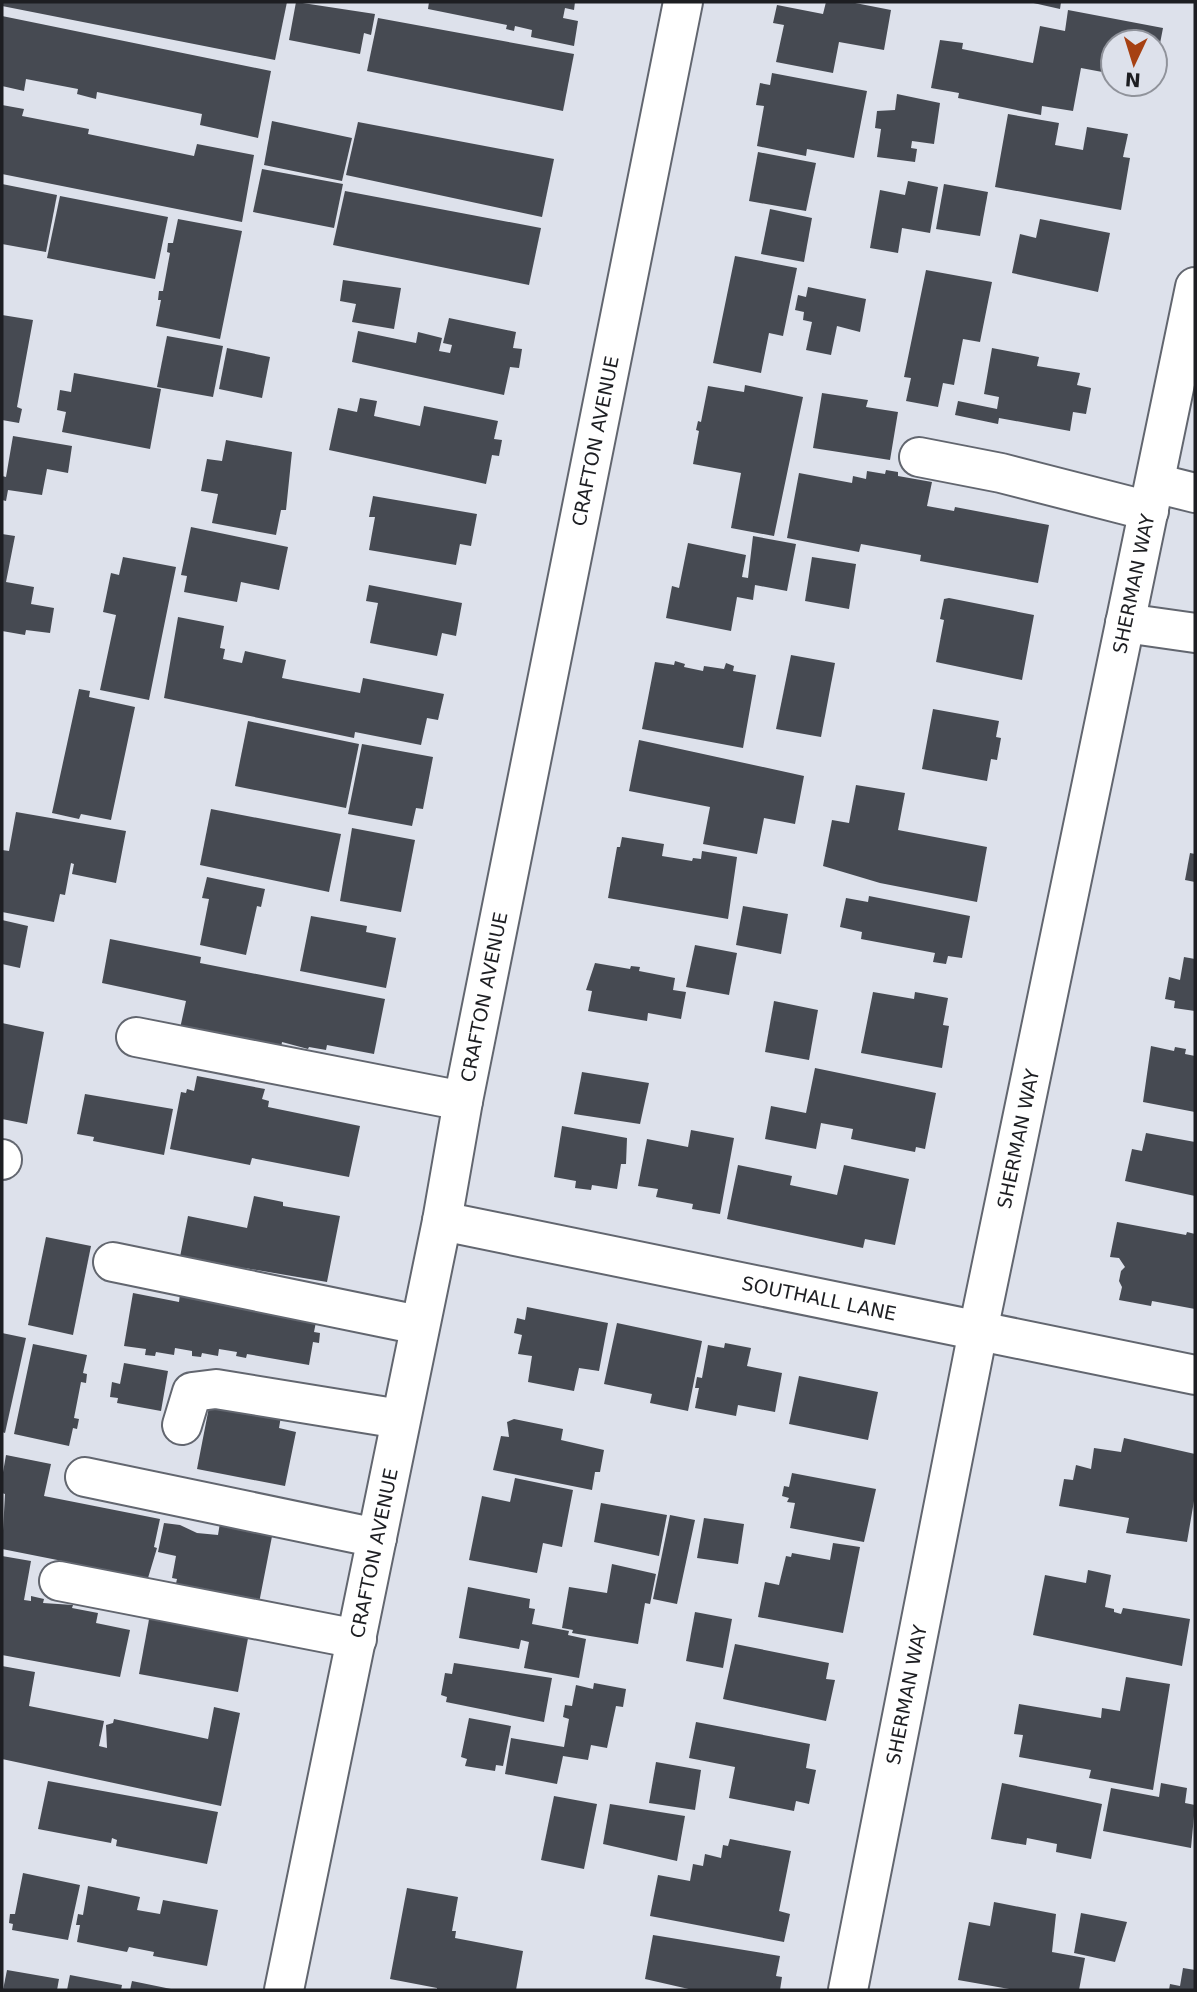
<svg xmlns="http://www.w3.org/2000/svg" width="1197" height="1992" viewBox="0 0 1197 1992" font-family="'DejaVu Sans',sans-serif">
<rect width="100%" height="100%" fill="#dde1eb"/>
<g fill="#464a52">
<path d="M2 2H287L275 60 2 6Z"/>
<path d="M296 2 375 14 371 35 364 33 360 54 289 40Z"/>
<path d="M429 2H575L574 10 565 8 563 18 578 21 574 46 531 37 532 30 515 26 514 31 506 29 507 25 428 9Z"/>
<path d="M826 2H850L891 10 884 50 839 42 833 73 776 62 784 25 773 23 777 5 823 14Z"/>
<path d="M1029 2H1061L1060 9Z"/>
<path d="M1068 10 1163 28 1157 59 1155 42H1113V74L1081 68 1073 111 1042 106 1041 115 958 98 959 93 931 88 940 40 963 43 962 49 1033 63 1040 26 1065 31Z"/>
<path d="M2 16 271 71 258 138 200 125 202 114 97 92 96 99 77 94 78 89 26 79 24 91 2 86Z"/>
<path d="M378 18 574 54 563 111 367 71Z"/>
<path d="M772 73 867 91 854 158 807 149 806 156 757 146 764 106 756 105 760 83 770 85Z"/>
<path d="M897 94 940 103 934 144 912 141 911 148 917 149 915 162 877 157 881 129 875 128 877 111 895 110Z"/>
<path d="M2 105 24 109 22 116 89 129 88 134 194 156 197 144 254 155 242 222 2 174Z"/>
<path d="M1008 114 1059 123 1055 145 1083 150 1087 127 1128 134 1123 157 1130 158 1121 210 995 187Z"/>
<path d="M272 121 352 138 342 181 264 165Z"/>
<path d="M358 122 554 159 542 217 346 175Z"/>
<path d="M758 152 816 163 806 211 749 201Z"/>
<path d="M262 169 343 184 334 228 253 212Z"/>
<path d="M908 181 938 187 930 233 902 228 898 253 870 248 880 190 905 195Z"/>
<path d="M2 184 57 195 46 252 2 244Z"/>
<path d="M944 184 988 192 980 236 936 229Z"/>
<path d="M345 191 541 228 529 285 333 245Z"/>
<path d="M60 196 168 217 155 279 47 258Z"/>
<path d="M770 209 812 218 804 262 761 254Z"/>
<path d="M178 219 242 231 220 339 156 326 161 300H158L159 291H163L170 253 167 252 168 243H173Z"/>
<path d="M1040 219 1110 233 1098 292 1012 273 1020 234 1036 238Z"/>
<path d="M735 256 797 268 783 336 769 333 761 373 713 363Z"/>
<path d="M926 270 992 282 980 342 963 339 954 385 943 383 938 407 906 401 911 378 904 377Z"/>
<path d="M343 280 401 288 394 329 352 322 356 304 340 301Z"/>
<path d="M808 287 866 299 860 332 837 326 831 355 806 350 812 322 803 320 804 312 795 310 798 295 806 297Z"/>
<path d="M2 315 33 320 17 407 22 409 19 423 2 420Z"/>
<path d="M449 318 516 332 513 348 522 349 519 368 510 367 504 395 352 362 358 331 416 343 418 332 442 338 439 351 450 353 452 345 443 343Z"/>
<path d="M167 336 223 346 213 397 157 387Z"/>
<path d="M227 348 270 357 262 398 219 389Z"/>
<path d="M992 348 1039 357 1037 366 1080 373 1077 385 1091 388 1086 414 1073 412 1070 431 999 418 998 424 955 415 958 401 997 409 999 397 984 394Z"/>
<path d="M74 373 161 389 150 449 62 432 66 412 57 410 60 390 71 392Z"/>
<path d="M745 385 803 397 774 536 731 528 741 473 693 464 699 431 696 430 698 421 701 422 708 386 744 392Z"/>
<path d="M822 393 868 400 866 407 898 412 890 460 813 448Z"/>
<path d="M360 398 377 401 374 416 420 426 424 406 498 421 494 439 502 440 499 456 492 455 486 484 329 450 338 408 357 412Z"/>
<path d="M13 436 72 446 68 473 47 469 42 495 8 490 6 501 2 500V476L6 477Z"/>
<path d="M226 440 292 452 286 510H281L276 535 212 523 218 494 201 491 207 459 222 461Z"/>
<path d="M886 470 898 472V476L932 482 927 506 954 511 955 507 1049 525 1038 583 920 561 921 555 861 544 859 552 787 538 799 473 852 483 853 476 866 479 867 471 885 474Z"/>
<path d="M373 496 477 514 471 546 460 544 456 565 369 550 375 517H369Z"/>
<path d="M191 527 288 547 279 590 241 582 237 602 184 592 187 576 181 575Z"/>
<path d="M2 534 15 536 6 582 34 587 31 604 54 608 50 633 26 630 25 635 2 631Z"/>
<path d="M753 536 796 544 787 591 755 585 753 600 737 597 731 631 666 618 672 586 679 588 688 543 746 555 742 577 748 578Z"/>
<path d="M123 557 176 567 149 700 100 690 116 615 103 612 111 573 119 575Z"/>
<path d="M812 557 856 564 849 609 805 601Z"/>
<path d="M369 585 462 603 456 636 442 633 437 656 370 643 378 603 366 601Z"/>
<path d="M949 598 1034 615 1022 680 936 662 944 620 940 619 944 599Z"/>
<path d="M178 617 224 626 220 648 225 649 223 659 242 663 245 651 286 660 282 678 360 693 363 678 444 694 438 720 427 718 421 745 355 732 354 738 164 698Z"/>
<path d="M791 655 835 663 821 737 776 729Z"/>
<path d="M675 661 685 664 684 667 703 671 704 666 724 669 726 663 734 666 733 671 756 675 743 748 642 729 655 662 674 665Z"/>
<path d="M79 689 90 691 89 697 135 707 111 820 81 814 79 819 52 813Z"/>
<path d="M933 709 999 721 996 737 1001 738 997 760 991 759 987 781 922 769Z"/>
<path d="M248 721 359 744 346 808 235 786Z"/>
<path d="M639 740 804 776 795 824 764 818 757 854 703 844 710 807 629 791Z"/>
<path d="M362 744 433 757 423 809 416 808 412 826 348 814Z"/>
<path d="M856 785 905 793 898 830 987 847 977 902 880 883 823 866 832 820 849 823Z"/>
<path d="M211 809 341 834 329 892 200 865Z"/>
<path d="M16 812 126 831 116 883 72 874 74 864 71 863 65 895 60 894 54 922 2 912V850L9 851Z"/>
<path d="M352 828 415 840 401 912 340 901Z"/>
<path d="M622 837 664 844 662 856 692 861 693 858 701 859 702 851 737 857 728 919 608 898 617 847H620Z"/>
<path d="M1190 853 1195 854V882L1185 880Z"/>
<path d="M207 877 265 889 261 907 257 906 246 955 200 945 209 899 202 898Z"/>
<path d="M869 896 970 916 962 958 948 956 946 964 933 962 935 953 861 939 862 932 840 927 846 898 868 902Z"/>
<path d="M743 906 788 914 781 954 736 945Z"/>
<path d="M311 916 367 926 366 932 396 938 386 988 300 971Z"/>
<path d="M2 920 28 926 20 968 2 964Z"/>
<path d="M110 939 201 957 200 963 385 999 374 1054 327 1045 326 1050 309 1047 308 1049 282 1042 281 1048 179 1033 186 1001 102 983Z"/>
<path d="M695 945 737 953 729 995 686 987Z"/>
<path d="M1184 957 1195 959V1011L1174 1008 1175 1001 1165 999 1169 977 1180 980Z"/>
<path d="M595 963 630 969 631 966 640 967 639 971 675 978 673 990 686 992 681 1019 648 1013 647 1021 588 1011 592 991 586 990Z"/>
<path d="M873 992 914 999 915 992 948 998 943 1025 949 1026 942 1068 861 1053Z"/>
<path d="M774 1001 818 1010 809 1060 765 1052Z"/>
<path d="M2 1023 44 1032 27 1124 2 1119Z"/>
<path d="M1151 1046 1174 1051 1175 1047 1186 1049 1185 1054 1195 1056V1112L1143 1102Z"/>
<path d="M815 1068 936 1093 925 1149 916 1147 915 1152 851 1139 853 1129 821 1123 816 1149 765 1139 771 1106 806 1113Z"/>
<path d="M582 1072 649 1083 640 1124 574 1114Z"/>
<path d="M197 1076 265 1089 262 1099 269 1101 268 1107 360 1126 349 1177 252 1158 250 1165 170 1149 181 1092 186 1093 187 1089 194 1091Z"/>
<path d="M85 1094 173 1109 164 1155 93 1141 94 1137 77 1134Z"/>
<path d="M562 1126 627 1138 626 1164H621L617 1189 592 1185 591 1190 575 1188 576 1181 554 1177Z"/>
<path d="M691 1130 734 1138 720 1214 692 1209 693 1204 656 1197 658 1189 638 1186 647 1139 688 1147Z"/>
<path d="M1146 1133 1195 1142V1196L1125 1181 1132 1149 1142 1151Z"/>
<path d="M738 1165 792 1176 790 1185 837 1195 844 1165 909 1179 895 1245 865 1239 863 1248 727 1219Z"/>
<path d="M254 1196 283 1202V1206L340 1216 327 1282 245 1268 244 1274 179 1262 188 1216 247 1228Z"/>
<path d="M1117 1222 1186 1235 1187 1232 1195 1234V1309L1152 1301 1151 1306 1119 1300 1122 1287 1119 1281 1121 1271 1125 1267 1119 1258 1110 1257Z"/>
<path d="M46 1237 91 1246 73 1335 28 1325Z"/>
<path d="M133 1293 179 1302 180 1294 318 1312 314 1332 320 1333 319 1343 313 1342 309 1365 247 1354 246 1358 236 1356 237 1352 219 1349 218 1356 202 1353 201 1357 192 1356V1351L175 1348 174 1355 156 1352 155 1356 145 1355 146 1349 124 1346Z"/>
<path d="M527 1307 608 1323 599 1371 579 1368 574 1391 528 1382 532 1356 518 1354 522 1335 514 1333 517 1318 525 1320Z"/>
<path d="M617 1323 702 1341 688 1411 650 1403 652 1394 604 1384Z"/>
<path d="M2 1333 26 1338 5 1433 2 1432Z"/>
<path d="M725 1343 751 1348 747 1366 782 1373 775 1412 738 1405 736 1416 695 1408 699 1388H695L697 1377 702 1378 708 1345 724 1348Z"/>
<path d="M33 1344 87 1355 83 1373 87 1374 86 1383 81 1382 74 1418 79 1419 77 1429 73 1428 69 1446 14 1434Z"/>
<path d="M124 1363 168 1371 161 1411 117 1403 118 1398 110 1397 112 1382 120 1384Z"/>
<path d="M799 1376 878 1392 868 1440 789 1424Z"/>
<path d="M210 1402 281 1416 279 1428 296 1432 285 1486 197 1469Z"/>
<path d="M514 1419 563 1429 561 1440 604 1450 600 1472H595L592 1490 493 1470 501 1436 509 1437 507 1422Z"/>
<path d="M1124 1438 1195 1454V1495L1187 1542 1126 1533 1129 1518 1059 1506 1064 1479 1073 1480 1076 1465 1091 1469 1094 1448 1121 1452Z"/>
<path d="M6 1455 51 1464 44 1496 160 1519 154 1547 157 1548 148 1578 2 1549 5 1494 2 1493V1478Z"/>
<path d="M792 1473 876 1489 864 1542 790 1528 795 1503 787 1502 789 1498 782 1496 784 1486 789 1487Z"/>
<path d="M515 1478 573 1490 562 1547 543 1543 537 1573 469 1560 482 1496 510 1502Z"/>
<path d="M601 1503 667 1515 659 1556 594 1542Z"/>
<path d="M222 1511 275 1521 259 1603 175 1588 177 1579 172 1578 176 1556 158 1552 164 1523 180 1525 197 1533 218 1535Z"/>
<path d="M670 1515 695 1520 677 1604 653 1599Z"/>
<path d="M704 1518 744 1524 738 1564 697 1558Z"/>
<path d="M833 1543 860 1547 843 1633 758 1617 765 1582 779 1585 786 1556 791 1557 792 1553 830 1560Z"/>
<path d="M2 1556 31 1561 24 1600 31 1601V1596L44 1599 43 1603 73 1605 72 1608 98 1613 96 1623 130 1630 120 1677 2 1655Z"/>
<path d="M612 1564 656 1574 650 1604 645 1603 638 1644 572 1633 573 1630 562 1628 569 1587 607 1593Z"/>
<path d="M1088 1570 1111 1575 1105 1607 1114 1609V1612L1121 1614 1123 1608 1190 1619 1182 1666 1033 1635 1045 1575 1086 1583Z"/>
<path d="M468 1587 530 1599 529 1608 535 1609 532 1624 569 1631 568 1635 586 1639 579 1678 524 1668 529 1642 521 1640 519 1649 459 1638Z"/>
<path d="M695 1612 732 1619 723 1668 686 1661Z"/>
<path d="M150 1614 249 1633 238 1692 139 1674Z"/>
<path d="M735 1644 829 1663 826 1679 835 1680 826 1721 723 1699Z"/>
<path d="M454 1663 552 1678 544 1722 446 1702 447 1697 441 1695 445 1673 452 1674Z"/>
<path d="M2 1666 35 1672 29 1706 104 1721 99 1746 107 1748 106 1725 113 1723 114 1719 208 1739 214 1707 240 1713 221 1806 2 1759Z"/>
<path d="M1126 1677 1170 1684 1153 1790 1089 1778 1091 1770 1019 1757 1023 1735 1014 1734 1019 1704 1101 1718 1102 1708 1120 1711Z"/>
<path d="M594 1683 626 1689 623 1707 616 1706 607 1748 591 1745 588 1760 563 1756 557 1784 505 1774 511 1738 564 1747 569 1719 563 1717 565 1705 572 1706 576 1685 593 1689Z"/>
<path d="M469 1718 511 1726 503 1766 496 1765 495 1771 465 1766 467 1759 461 1757Z"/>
<path d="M696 1722 810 1744 806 1768 816 1770 809 1804 796 1801 794 1811 729 1798 735 1767 689 1758Z"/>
<path d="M656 1762 701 1770 695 1810 649 1803Z"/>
<path d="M48 1781 218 1812 207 1864 116 1846 117 1840 112 1838 111 1843 38 1829Z"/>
<path d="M1002 1783 1102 1804 1091 1859 1056 1852 1057 1844 1027 1838 1026 1845 991 1839Z"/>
<path d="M1161 1783 1187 1788 1185 1803 1195 1805 1191 1848 1103 1831 1111 1788 1159 1797Z"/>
<path d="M554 1796 597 1804 584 1869 541 1860Z"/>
<path d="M610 1804 685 1816 677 1861 603 1844Z"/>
<path d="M730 1839 791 1851 779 1911 790 1914 784 1942 650 1916 658 1875 690 1881 693 1864 703 1866 705 1854 721 1858 723 1845 728 1846Z"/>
<path d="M23 1873 80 1885 68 1940 12 1930 13 1924 9 1923 10 1914H15Z"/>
<path d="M88 1886 140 1897 137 1910 160 1914 163 1900 218 1910 207 1966 153 1956 154 1952 129 1947 127 1952 77 1942 80 1925H76L78 1914 83 1915Z"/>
<path d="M407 1888 458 1897 452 1931H456L455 1938 523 1951 516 1990H437V1988L390 1979Z"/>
<path d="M994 1902 1056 1914 1052 1952 1085 1958 1079 1990H1015L958 1980 969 1922 990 1926Z"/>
<path d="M1081 1913 1127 1922 1115 1962 1074 1953Z"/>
<path d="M653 1935 780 1956 776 1976 782 1977 780 1990H693L645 1979Z"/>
<path d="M1183 1968 1195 1970V1990H1169L1170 1984 1180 1986Z"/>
<path d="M7 1970 59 1979 57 1990H3Z"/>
<path d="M70 1975 122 1985 121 1990H67Z"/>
<path d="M132 1981 171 1989V1990H130Z"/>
</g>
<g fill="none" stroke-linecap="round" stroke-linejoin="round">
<defs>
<g id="minor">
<path d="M919 457 1001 473 1149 511"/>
<path d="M1155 483 1195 493"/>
<path d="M1125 623 1195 633"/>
<path d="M136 1037 463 1101"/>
<path d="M2 1159V1160"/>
<path id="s1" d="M442 1221 1195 1375"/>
<path d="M113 1262 419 1325"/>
<path d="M182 1425 192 1392 216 1389 400 1419"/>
<path d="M85 1477 377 1538"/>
<path d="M59 1581 357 1639"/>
<path id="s2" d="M284 1990 442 1221 463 1101 683 2"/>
<path id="s3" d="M848 1990 978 1331 1195 287"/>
</g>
</defs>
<use href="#minor" stroke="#62666f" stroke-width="42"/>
<use href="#minor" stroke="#fff" stroke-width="38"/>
</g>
<g text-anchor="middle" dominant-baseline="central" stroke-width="7" stroke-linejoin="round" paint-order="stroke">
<g font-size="19" fill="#1d1e22" stroke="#dde1eb">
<text stroke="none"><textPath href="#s2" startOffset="1580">CRAFTON AVENUE</textPath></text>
<text stroke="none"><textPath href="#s3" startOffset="1435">SHERMAN WAY</textPath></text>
<text stroke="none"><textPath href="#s2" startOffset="1013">CRAFTON AVENUE</textPath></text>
<text stroke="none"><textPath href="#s3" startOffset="868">SHERMAN WAY</textPath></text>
<text stroke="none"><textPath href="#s1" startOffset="385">SOUTHALL LANE</textPath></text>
<text stroke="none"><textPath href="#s2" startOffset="446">CRAFTON AVENUE</textPath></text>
<text stroke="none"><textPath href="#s3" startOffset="301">SHERMAN WAY</textPath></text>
</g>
</g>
<rect width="1197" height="1992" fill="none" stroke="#1d1e22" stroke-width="7"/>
<g transform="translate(1134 63) rotate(184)"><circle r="33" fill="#dde1eb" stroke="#90939b" stroke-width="2"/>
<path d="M0-5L12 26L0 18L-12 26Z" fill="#a64113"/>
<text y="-10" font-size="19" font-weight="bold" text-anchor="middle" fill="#1d1e22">N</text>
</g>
</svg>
